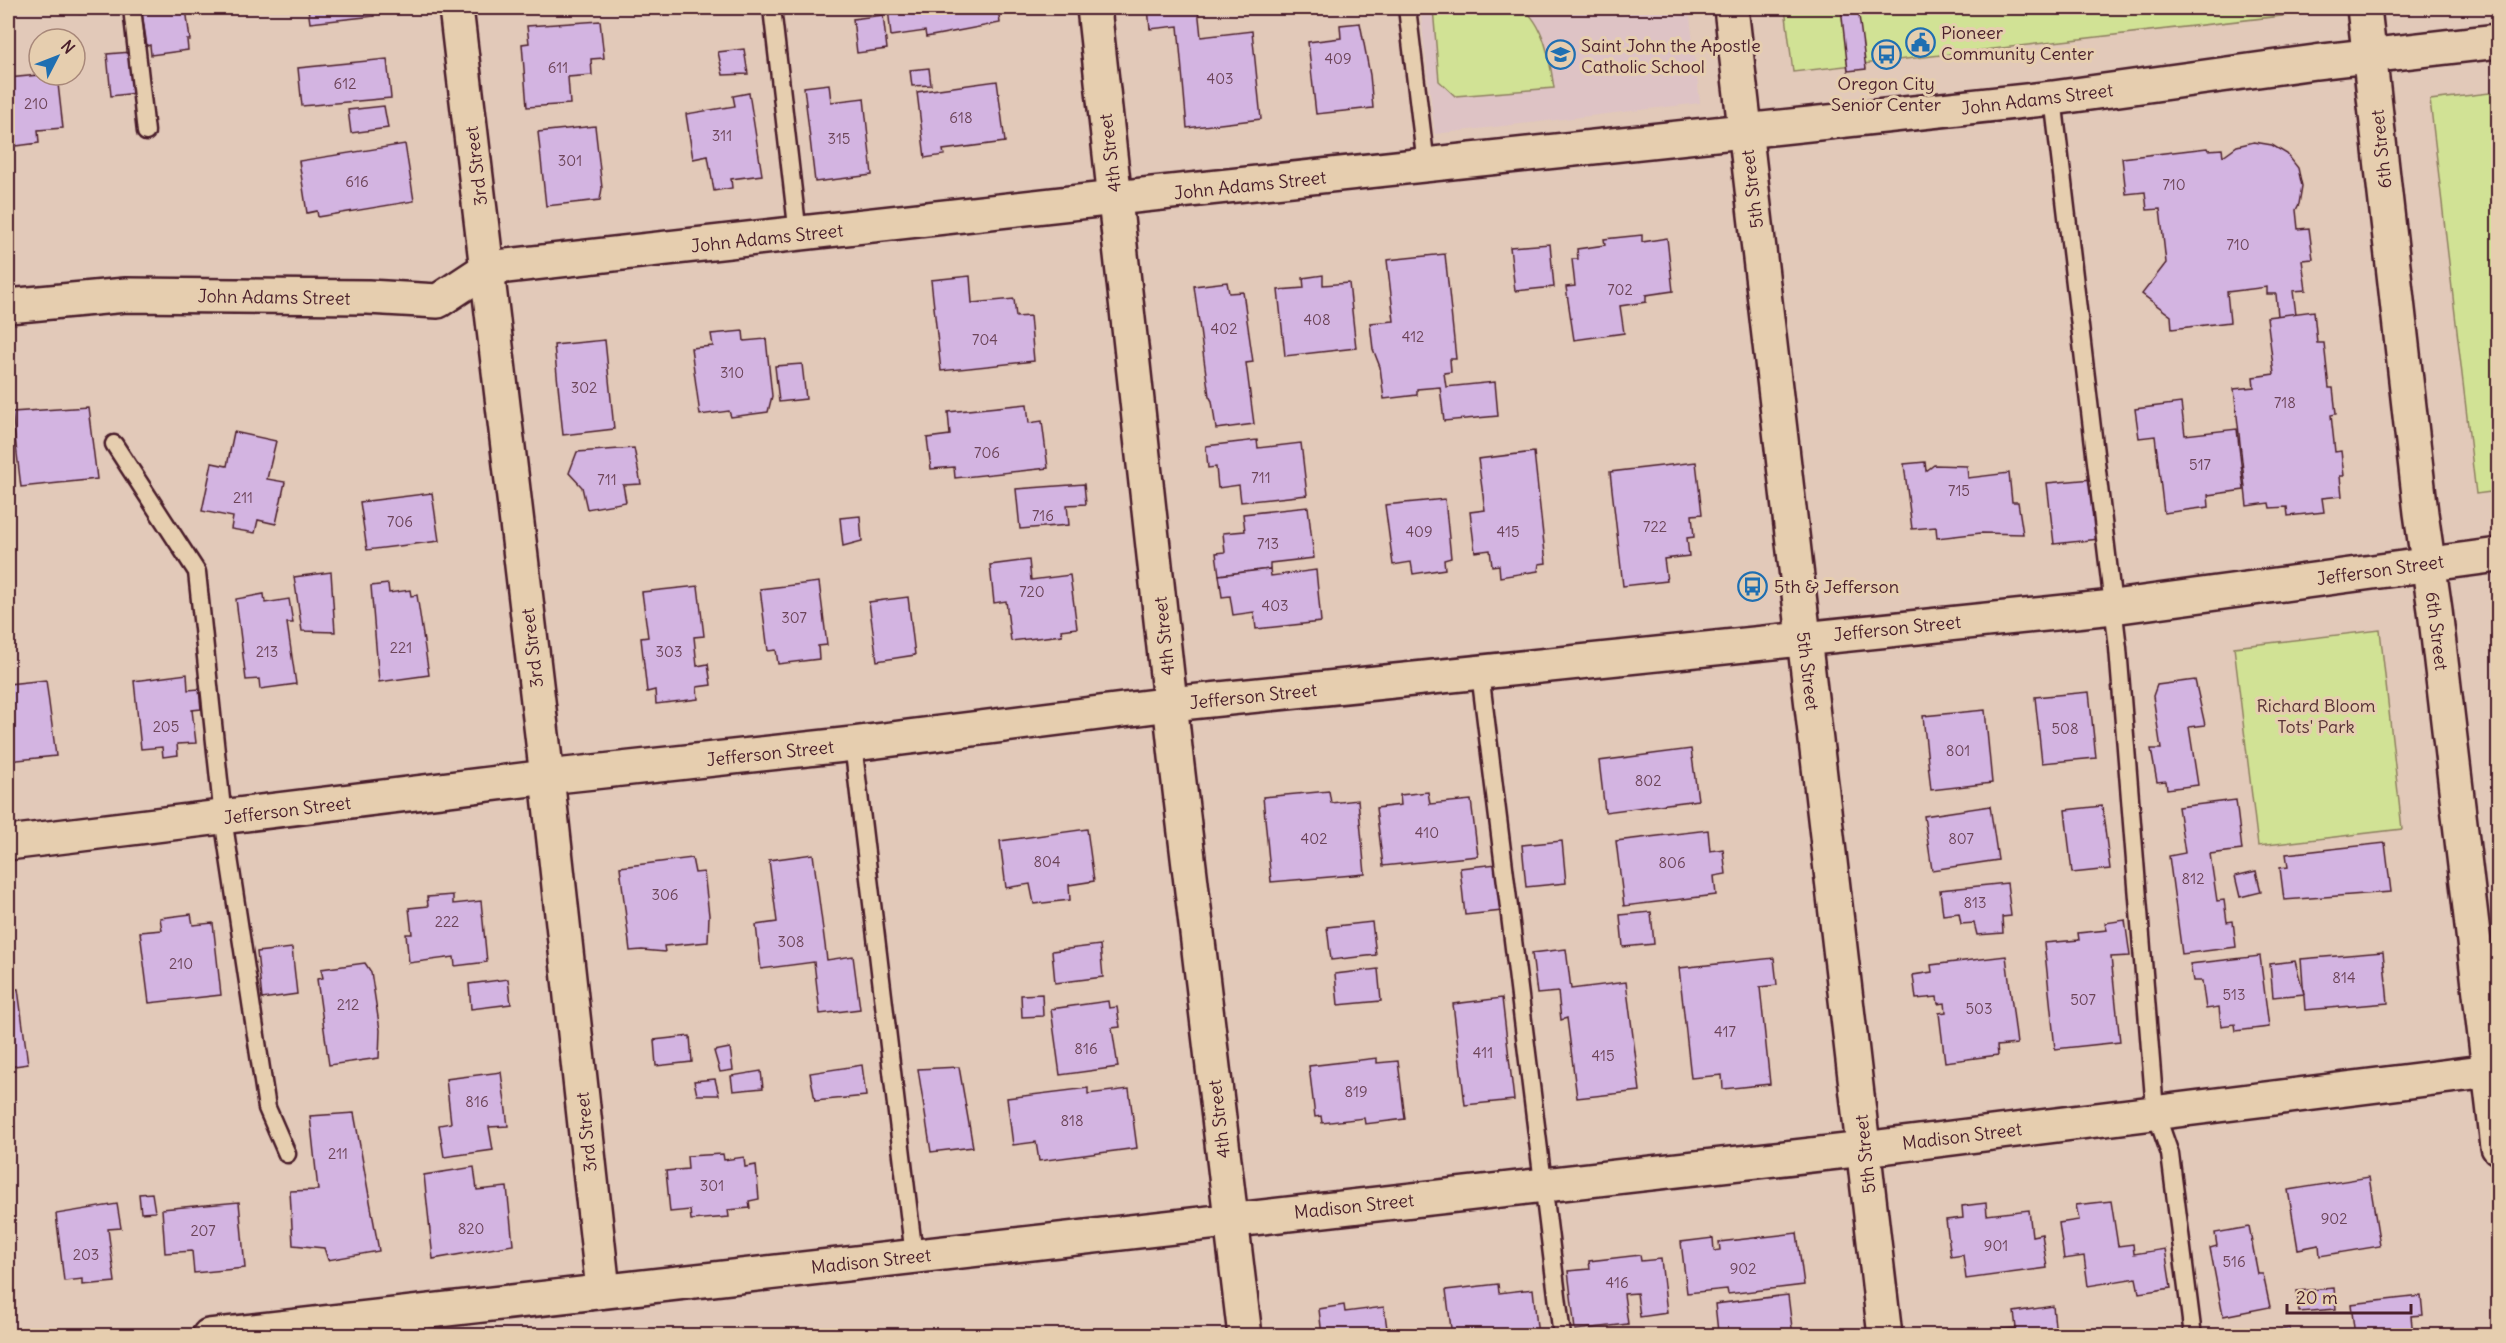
<svg xmlns="http://www.w3.org/2000/svg" width="2506" height="1343" viewBox="0 0 2506 1343" font-family="Delius,sans-serif">
<rect width="100%" height="100%" fill="#e2c9b9"/>
<filter id="ink" filterUnits="userSpaceOnUse"><feTurbulence type="fractalNoise" baseFrequency=".0167" numOctaves="2"/><feDisplacementMap in="SourceGraphic" scale="12" xChannelSelector="R" yChannelSelector="G"/><feConvolveMatrix kernelMatrix="1 2 1 2 8 2 1 2 1" color-interpolation-filters="sRGB"/></filter>
<g filter="url(#ink)">
<path fill="#dec3c5" d="M1420 8H1689L1700 103 1435 134Z"/>
<g fill="#d1e295" stroke="#8e8060" stroke-width="1.5">
<path d="M1433 8H1522C1545 24 1550 62 1554 88L1455 96 1439 81Z"/>
<path d="M1785 8H2306L2307 13 1793 72Z"/>
<path d="M2498 92V491L2476 494 2430 100Z"/>
<path d="M2380 630 2402 829 2258 846 2234 647Z"/>
</g>
<g fill="#d3b4e1" stroke="#4a1f2b" stroke-width="1.5">
<path d="M78 8H116V9L79 14Z"/>
<path d="M186 8 190 40H187L188 50 151 55 150 45 147 46 142 13Z"/>
<path d="M308 8H373L374 16 310 23Z"/>
<path d="M888 8H998L1000 23 926 37 925 31 891 36Z"/>
<path d="M1148 8H1198L1201 37 1252 31 1261 119 1187 128 1178 26 1150 29Z"/>
<path d="M1841 8H1858L1866 69 1848 71Z"/>
<path d="M883 15 887 49 857 53 853 19Z"/>
<path d="M600 21 604 58 591 59 592 75 568 77 570 104 527 107 522 44 529 43 527 26Z"/>
<path d="M1360 23 1370 75 1373 108 1316 114 1308 42 1341 38 1340 25Z"/>
<path d="M744 49 748 74 723 75 718 52Z"/>
<path d="M131 52 136 93 111 96 107 54Z"/>
<path d="M387 59 391 98 302 106 298 68Z"/>
<path d="M929 68 931 85 912 86 910 70Z"/>
<path d="M39 75H57L63 128 38 130 39 143 16 146 8 78Z"/>
<path d="M997 81 1005 142 943 150 944 155 925 158 917 92Z"/>
<path d="M829 84 831 102 864 98 872 175 815 182 804 87Z"/>
<path d="M749 93 762 175 731 179 732 188 714 191 708 156 693 159 686 114 735 106 733 96Z"/>
<path d="M384 106 388 128 351 133 348 110Z"/>
<path d="M595 126 602 188 600 200 546 206 538 132Z"/>
<path d="M2254 142 2272 145 2287 154 2298 168 2302 186 2299 204 2296 210 2298 229 2309 228 2313 259 2302 260 2306 290 2293 291 2296 314 2278 316 2276 294H2267V287L2227 292 2230 322 2172 329 2171 316 2142 294 2166 263 2160 209 2147 210 2145 192 2126 194 2122 158 2207 148 2208 150 2222 149 2223 156 2237 146Z"/>
<path d="M405 144 414 201 318 217 317 211 307 213 299 161Z"/>
<path d="M1642 235V242L1667 238 1673 291 1646 295V302L1620 306 1624 333 1574 340 1566 287 1575 286 1572 259H1578L1577 249 1605 245 1604 239Z"/>
<path d="M1550 244 1554 287 1515 291 1510 247Z"/>
<path d="M1445 254 1456 359H1450L1451 372 1444 373 1446 387 1495 382 1498 416 1444 421 1440 387 1417 389V395L1384 399 1380 367 1373 349 1370 323 1394 321 1387 260Z"/>
<path d="M1323 275V285L1349 283 1356 348 1285 356 1278 290 1304 288 1303 278Z"/>
<path d="M970 276 972 303 1014 299 1016 317 1030 316 1034 361 941 371 931 280Z"/>
<path d="M1227 282 1229 293 1243 292 1253 362 1246 363 1254 424 1216 429 1212 401 1209 396 1194 286Z"/>
<path d="M2314 311 2317 343H2324L2329 388H2333L2336 414 2331 415 2335 452 2341 451 2344 476H2340L2342 496 2322 498 2324 512 2288 516 2287 507 2270 508 2269 503 2247 506 2234 389 2254 387 2253 377 2274 374 2267 317Z"/>
<path d="M743 331 744 341 766 339 772 396 768 412 731 417 729 411 700 415 691 348 713 346 711 334Z"/>
<path d="M605 340 614 429 563 435 554 345Z"/>
<path d="M802 364 806 399 779 402 775 366Z"/>
<path d="M2181 403 2185 435 2237 429 2244 490 2208 495 2209 507 2164 513 2155 436 2139 438 2135 409Z"/>
<path d="M1027 404 1029 423 1042 421 1048 468 955 478 954 467 931 469 927 438 950 435 948 412Z"/>
<path d="M88 407 97 479 21 487 12 412Z"/>
<path d="M234 432 276 441 267 479 285 482 276 524 258 520 255 533 231 529 233 517 202 511 212 463 227 466Z"/>
<path d="M1257 440 1258 448 1301 443 1307 495 1241 502 1239 485 1218 488 1216 467 1208 468 1206 446Z"/>
<path d="M634 448 641 484 623 485 626 502 587 509 582 487 569 473 577 452Z"/>
<path d="M1534 452 1546 563 1539 564 1538 571 1500 577 1499 565 1492 566 1490 550 1475 552 1470 512 1485 510 1478 459Z"/>
<path d="M1696 462 1702 514 1692 515 1694 537 1687 538 1689 556 1664 559 1667 581 1623 586 1610 472Z"/>
<path d="M1925 462 1926 471 1934 465 1967 466 1968 478 2009 473 2012 502H2018L2023 534 1981 533 1937 538 1936 527 1912 529 1904 464Z"/>
<path d="M2093 479 2099 539 2054 544 2047 483Z"/>
<path d="M1084 484 1086 504 1067 505 1069 525 1020 529 1016 489Z"/>
<path d="M432 493 439 541 367 550 360 502Z"/>
<path d="M1445 499 1451 558 1444 560 1445 569 1413 574 1411 562 1393 565 1385 505Z"/>
<path d="M1308 507 1314 558 1270 563V569L1219 575 1216 553 1225 552 1223 533 1245 531 1243 514Z"/>
<path d="M860 516 862 541 843 546 840 518Z"/>
<path d="M1029 560 1031 580 1070 575 1077 628 1061 630 1062 635 1011 641 1006 601 994 603 990 565Z"/>
<path d="M1270 569 1271 576 1316 570 1321 622 1256 629 1254 612 1233 615 1230 596 1222 597 1219 575Z"/>
<path d="M331 572 335 632 302 631 294 577Z"/>
<path d="M819 582 827 645 818 646 819 659 778 664 776 650 768 651 760 589Z"/>
<path d="M388 584 389 593 410 590 411 596 417 595 429 675 379 682 371 586Z"/>
<path d="M698 586 704 636 694 637 697 666 708 664 711 685 697 687 698 699 656 704 655 690 647 692 641 638 648 637 642 592Z"/>
<path d="M264 594 265 603 289 599 293 623H287L296 684 260 689 259 679 246 680 236 599Z"/>
<path d="M908 597 915 655 877 661 869 602Z"/>
<path d="M187 674 188 690 199 689 201 709 192 710 196 743 177 744 178 755 163 757 162 747 141 749 134 681Z"/>
<path d="M46 680 56 756 8 761V684Z"/>
<path d="M2195 680 2205 725 2189 727 2198 785 2167 789 2166 781 2157 782 2151 749H2161L2153 696 2157 685Z"/>
<path d="M2089 692 2096 758 2042 763 2035 697Z"/>
<path d="M1985 710 1992 783 1931 790 1923 716Z"/>
<path d="M1691 749 1698 800 1605 812 1599 761Z"/>
<path d="M1329 791 1331 803 1358 800 1365 874 1271 882 1263 797Z"/>
<path d="M1428 792 1430 804 1471 800 1478 856 1383 866 1376 808 1401 805 1400 795Z"/>
<path d="M2236 800 2242 850 2210 854 2217 901 2224 900 2227 922 2233 921 2236 947 2182 954 2169 856 2185 853 2178 807Z"/>
<path d="M1990 806 1998 860 1932 870 1924 816Z"/>
<path d="M2102 806 2110 869 2072 873 2065 810Z"/>
<path d="M1087 829 1094 881 1069 885 1070 900 1034 904 1030 884 1006 888 1000 841Z"/>
<path d="M1708 830 1710 851 1723 849 1726 874 1714 876 1716 895 1624 906 1616 841Z"/>
<path d="M1562 841 1566 883 1526 887 1522 845Z"/>
<path d="M2385 843 2391 892 2284 900 2280 868 2288 867 2286 854Z"/>
<path d="M813 854 827 960 853 956 860 1009 820 1014 814 962 761 969 756 925 777 922 769 860Z"/>
<path d="M692 858 695 873 704 872 709 915 708 942 664 946 665 952 642 950 630 951 620 867Z"/>
<path d="M1497 864 1502 911 1465 915 1460 868Z"/>
<path d="M2256 871 2261 892 2240 897 2235 876Z"/>
<path d="M2007 883 2011 916 2002 917 2003 933 1977 935 1974 923 1961 924 1959 913 1943 915 1940 890Z"/>
<path d="M453 895V904L481 901 487 962 455 966 454 957 409 963 406 934H412L409 908 428 906 427 897Z"/>
<path d="M1651 912 1654 944 1623 947 1620 915Z"/>
<path d="M191 914 193 925 213 923 221 995 149 1003 140 932 162 930 160 918Z"/>
<path d="M2125 920 2130 956 2111 957 2120 1042 2055 1049 2044 943 2079 940 2078 933 2107 930 2105 923Z"/>
<path d="M1372 922 1376 955 1331 960 1327 927Z"/>
<path d="M1100 945 1103 977 1055 983 1052 951Z"/>
<path d="M292 948 297 994 262 999 257 952Z"/>
<path d="M1566 949 1571 989 1626 982 1640 1091 1577 1098 1567 1018 1561 1020 1558 992 1537 994 1532 953Z"/>
<path d="M2383 952 2388 1003 2305 1010 2301 959Z"/>
<path d="M2006 956 2017 1044 1997 1046 1998 1055 1945 1062 1939 1013 1946 1012 1945 1003 1938 1004 1937 997 1916 999 1913 975 1932 972 1931 965Z"/>
<path d="M2260 956 2269 1027 2236 1031 2235 1024 2221 1026 2219 1007 2206 1009 2202 981H2193L2190 964Z"/>
<path d="M1774 958 1777 985 1760 987 1770 1084 1723 1089 1722 1075 1691 1078 1679 968Z"/>
<path d="M2295 961 2304 994 2273 997 2270 964Z"/>
<path d="M365 963 371 972 380 1030 379 1058 329 1065 317 979 323 978 321 969Z"/>
<path d="M1378 969 1381 1001 1338 1005 1335 974Z"/>
<path d="M8 979H11L12 989H18L28 1064 8 1067Z"/>
<path d="M508 979 511 1004 471 1009 469 984Z"/>
<path d="M1042 994 1043 1016 1022 1017 1021 995Z"/>
<path d="M1502 998 1514 1100 1465 1105 1453 1004Z"/>
<path d="M1108 1001 1109 1008 1117 1007 1120 1027 1112 1028 1118 1067 1060 1075 1051 1009Z"/>
<path d="M690 1036 692 1062 656 1066 654 1040Z"/>
<path d="M730 1048 733 1070 720 1072 714 1051Z"/>
<path d="M1377 1058V1063L1398 1061 1405 1119 1365 1124 1364 1118 1322 1123 1321 1116 1315 1117 1309 1066Z"/>
<path d="M862 1065 866 1096 815 1101 810 1073Z"/>
<path d="M959 1067 973 1147 931 1152 918 1069Z"/>
<path d="M761 1071 763 1088 733 1091 731 1076Z"/>
<path d="M501 1072 508 1126 489 1127 493 1150 444 1157 439 1125 451 1123 446 1079Z"/>
<path d="M715 1079 719 1095H697L694 1081Z"/>
<path d="M1088 1088V1094L1129 1089 1137 1148 1039 1161 1036 1142 1013 1145 1007 1098Z"/>
<path d="M354 1113 379 1251 328 1260 324 1248 293 1245 290 1191 318 1190 310 1116Z"/>
<path d="M723 1154 724 1160 744 1157 745 1167 756 1165 759 1199 749 1201 750 1208 728 1210 729 1217 691 1220 690 1210 670 1212 666 1171 688 1169 687 1156Z"/>
<path d="M474 1167 477 1190 507 1187 513 1245 433 1259 424 1175Z"/>
<path d="M2369 1177 2380 1246 2320 1256 2319 1245 2298 1249 2288 1190Z"/>
<path d="M152 1193 155 1212 141 1213 139 1194Z"/>
<path d="M2111 1201 2118 1246 2133 1244 2134 1254 2165 1249 2171 1288 2139 1293 2136 1278 2088 1286 2084 1256 2064 1259 2059 1223 2079 1220 2076 1205Z"/>
<path d="M239 1202 245 1268 194 1273 192 1251 165 1253 162 1209Z"/>
<path d="M1986 1203 1987 1215 2029 1210 2032 1236 2042 1234 2047 1268 1966 1279 1963 1255 1951 1257 1946 1220 1963 1218 1962 1206Z"/>
<path d="M117 1204 121 1228 108 1229 115 1282 83 1285V1279L64 1281 56 1214Z"/>
<path d="M2249 1227 2258 1274H2263L2270 1307 2223 1316 2210 1248 2217 1246 2215 1233Z"/>
<path d="M1797 1233 1804 1285 1728 1294 1727 1289 1687 1293 1681 1242 1713 1238 1714 1251 1720 1250 1719 1242Z"/>
<path d="M1640 1255 1641 1261 1661 1259 1667 1313 1640 1317 1637 1293 1624 1294 1628 1324 1575 1330 1568 1271 1590 1269 1589 1261Z"/>
<path d="M1498 1284 1499 1293 1533 1289 1538 1336H1452L1446 1290Z"/>
<path d="M2334 1288 2336 1309 2299 1312 2297 1291Z"/>
<path d="M1788 1295 1793 1336H1704V1334L1718 1332 1715 1304Z"/>
<path d="M2421 1296 2423 1315 2411 1316 2413 1336H2355L2351 1304Z"/>
<path d="M1344 1305 1345 1312 1384 1307 1388 1336H1322L1319 1309Z"/>
<path d="M2053 1306 2056 1336H2004L2003 1329 2016 1328 2014 1312Z"/>
<path d="M2290 1328 2291 1336H2273L2272 1331Z"/>
</g>
<g fill="none" stroke-linecap="round" stroke-linejoin="round">
<defs>
<g id="lane">
<path d="M132 8 146 132"/>
<path d="M772 8 798 235"/>
<path d="M1407 8 1426 165"/>
<path d="M2053 98 2118 648 2155 1111 2170 1154 2193 1336"/>
<path d="M114 444 197 572 223 818 267 1108 287 1154"/>
<path d="M1480 673 1562 1336"/>
<path d="M853 744 914 1256"/>
</g>
<g id="street">
<path d="M456 8 547 777 603 1290"/>
<path d="M1094 8 1176 757 1245 1336"/>
<path d="M2364 8 2421 513 2435 610 2498 1147"/>
<path d="M8 306 126 295 368 297 438 301 488 268 1115 198 2053 98 2315 62 2498 41"/>
<path d="M8 843 547 777 853 744 1171 704 2113 607 2498 555"/>
<path d="M209 1336 1864 1149 2498 1070"/>
</g>
<path id="secondary" d="M1731 8 1885 1336"/>
</defs>
<use href="#lane" stroke="#4a1f2b" stroke-width="21"/>
<use href="#street" stroke="#4a1f2b" stroke-width="38"/>
<use href="#secondary" stroke="#4a1f2b" stroke-width="38"/>
<use href="#lane" stroke="#e6ceaf" stroke-width="16"/>
<use href="#street" stroke="#e6ceaf" stroke-width="33"/>
<use href="#secondary" stroke="#e6ceaf" stroke-width="33"/>
</g>
</g>
<defs>
<symbol id="civic-ring" viewBox="-11 -11 22 22"><circle r="9.5" fill="#e6ceaf" stroke="#1f6fb2" stroke-width="1.5"/><path d="M-.6-6.5H3V-4.5H.6V-3L4-1V1h2V6H-6V1h2V-1L-.6-3ZM-1.2 2.5V6h2.4V2.5Z" fill="#1f6fb2"/></symbol>
<symbol id="bus-ring" viewBox="-11 -11 22 22"><circle r="9.5" fill="#e6ceaf" stroke="#1f6fb2" stroke-width="1.5"/><path d="M-5-6H5V4H4V6H2V4H-2V6H-4V4H-5ZM-3.5-4V0h7V-4ZM-3.5 1.2v1.5H-2V1.2ZM2 1.2v1.5H3.5V1.2Z" fill="#1f6fb2"/></symbol>
<symbol id="school-ring" viewBox="-11 -11 22 22"><circle r="9.5" fill="#e6ceaf" stroke="#1f6fb2" stroke-width="1.5"/><path d="M0-5L7-2L0 1L-7-2ZM-4 1L0 2.5L4 1V4Q0 6-4 4Z" fill="#1f6fb2"/></symbol>
</defs>
<g fill-rule="evenodd">
<use href="#civic-ring" x="1904" y="26" width="33" height="33"/>
<use href="#bus-ring" x="1870" y="38" width="33" height="33"/>
<use href="#school-ring" x="1544" y="38" width="33" height="33"/>
<use href="#bus-ring" x="1736" y="570" width="33" height="33"/>
</g>
<g text-anchor="middle" dominant-baseline="central" stroke-width="6" stroke-linejoin="round" paint-order="stroke">
<g font-size="15" fill="#6c4458">
<text x="1338" y="58">409</text>
<text x="558" y="67">611</text>
<text x="1220" y="78">403</text>
<text x="345" y="83">612</text>
<text x="36" y="103">210</text>
<text x="961" y="117">618</text>
<text x="722" y="135">311</text>
<text x="839" y="138">315</text>
<text x="570" y="160">301</text>
<text x="357" y="181">616</text>
<text x="2174" y="184">710</text>
<text x="2238" y="244">710</text>
<text x="1620" y="289">702</text>
<text x="1317" y="319">408</text>
<text x="1224" y="328">402</text>
<text x="1413" y="336">412</text>
<text x="985" y="339">704</text>
<text x="732" y="372">310</text>
<text x="584" y="387">302</text>
<text x="2285" y="402">718</text>
<text x="987" y="452">706</text>
<text x="2200" y="464">517</text>
<text x="1261" y="477">711</text>
<text x="607" y="479">711</text>
<text x="1959" y="490">715</text>
<text x="243" y="497">211</text>
<text x="1043" y="515">716</text>
<text x="400" y="521">706</text>
<text x="1655" y="526">722</text>
<text x="1419" y="531">409</text>
<text x="1508" y="531">415</text>
<text x="1268" y="543">713</text>
<text x="1032" y="591">720</text>
<text x="1275" y="605">403</text>
<text x="794" y="617">307</text>
<text x="401" y="647">221</text>
<text x="267" y="651">213</text>
<text x="669" y="651">303</text>
<text x="166" y="726">205</text>
<text x="2065" y="728">508</text>
<text x="1958" y="750">801</text>
<text x="1648" y="780">802</text>
<text x="1427" y="832">410</text>
<text x="1314" y="838">402</text>
<text x="1961" y="838">807</text>
<text x="1047" y="861">804</text>
<text x="1672" y="862">806</text>
<text x="2193" y="878">812</text>
<text x="665" y="894">306</text>
<text x="1975" y="902">813</text>
<text x="447" y="921">222</text>
<text x="791" y="941">308</text>
<text x="181" y="963">210</text>
<text x="2344" y="977">814</text>
<text x="2234" y="994">513</text>
<text x="2083" y="999">507</text>
<text x="348" y="1004">212</text>
<text x="1979" y="1008">503</text>
<text x="1725" y="1031">417</text>
<text x="1086" y="1048">816</text>
<text x="1483" y="1052">411</text>
<text x="1603" y="1055">415</text>
<text x="1356" y="1091">819</text>
<text x="477" y="1101">816</text>
<text x="1072" y="1120">818</text>
<text x="338" y="1153">211</text>
<text x="712" y="1185">301</text>
<text x="2334" y="1218">902</text>
<text x="471" y="1228">820</text>
<text x="203" y="1230">207</text>
<text x="1996" y="1245">901</text>
<text x="86" y="1254">203</text>
<text x="2234" y="1261">516</text>
<text x="1743" y="1268">902</text>
<text x="1617" y="1282">416</text>
</g>
<g font-size="18" fill="#4a1f2b" stroke="#e6ceaf" text-anchor="start">
<text x="1941" y="32">Pioneer<tspan x="1941" dy="21">Community Center</tspan></text>
<text x="1581" y="45">Saint John the Apostle<tspan x="1581" dy="21">Catholic School</tspan></text>
<text x="1886" y="83" text-anchor="middle">Oregon City<tspan x="1886" dy="21">Senior Center</tspan></text>
<text x="1774" y="586">5th &amp; Jefferson</text>
</g>
<g font-size="18" fill="#4a1f2b" stroke="#e6ceaf">
<text transform="translate(2037 99) rotate(-7)">John Adams Street</text>
<text transform="translate(2381 149) rotate(-96)">6th Street</text>
<text transform="translate(1110 153) rotate(-97)">4th Street</text>
<text transform="translate(476 166) rotate(-97)">3rd Street</text>
<text transform="translate(1250 185) rotate(-6)">John Adams Street</text>
<text transform="translate(1752 189) rotate(-97)">5th Street</text>
<text transform="translate(767 238) rotate(-6)">John Adams Street</text>
<text transform="translate(274 297) rotate(1)">John Adams Street</text>
<text transform="translate(2380 570) rotate(-8)">Jefferson Street</text>
<text transform="translate(1897 628) rotate(-6)">Jefferson Street</text>
<text transform="translate(2437 631) rotate(83)">6th Street</text>
<text transform="translate(1164 636) rotate(-96)">4th Street</text>
<text transform="translate(532 648) rotate(-97)">3rd Street</text>
<text transform="translate(1808 671) rotate(83)">5th Street</text>
<text transform="translate(1253 696) rotate(-6)">Jefferson Street</text>
<text transform="translate(770 753) rotate(-6)">Jefferson Street</text>
<text transform="translate(287 810) rotate(-7)">Jefferson Street</text>
<text transform="translate(1219 1119) rotate(-97)">4th Street</text>
<text transform="translate(586 1132) rotate(-96)">3rd Street</text>
<text transform="translate(1962 1136) rotate(-7)">Madison Street</text>
<text transform="translate(1865 1154) rotate(-96)">5th Street</text>
<text transform="translate(1354 1206) rotate(-6)">Madison Street</text>
<text transform="translate(871 1261) rotate(-6)">Madison Street</text>
</g>
<g font-size="18" fill="#583236" stroke="#e6ceaf">
<text x="2316" y="705">Richard Bloom<tspan x="2316" dy="21">Tots' Park</tspan></text>
</g>
</g>
<rect width="2506" height="1343" fill="none" stroke="#e6ceaf" stroke-width="30"/>
<rect x="15" y="15" width="2476" height="1313" fill="none" stroke="#4a1f2b" stroke-width="2" filter="url(#ink)"/>
<g transform="translate(57 57) rotate(48)"><circle r="28" fill="#e6ceaf" stroke="#a8887a" stroke-width="1.5"/>
<path d="M0-4.5L10 22L0 15L-10 22Z" fill="#1f6fb2"/>
<text y="-9" font-size="16" font-weight="bold" text-anchor="middle" fill="#4a1f2b">N</text>
</g>
<path d="M2287 1304v9h124v-9" fill="none" stroke="#4a1f2b" stroke-width="3"/>
<text x="2296" y="1304" font-size="18" fill="#4a1f2b" stroke="#e6ceaf" stroke-width="4.5" paint-order="stroke">20 m</text>
</svg>
